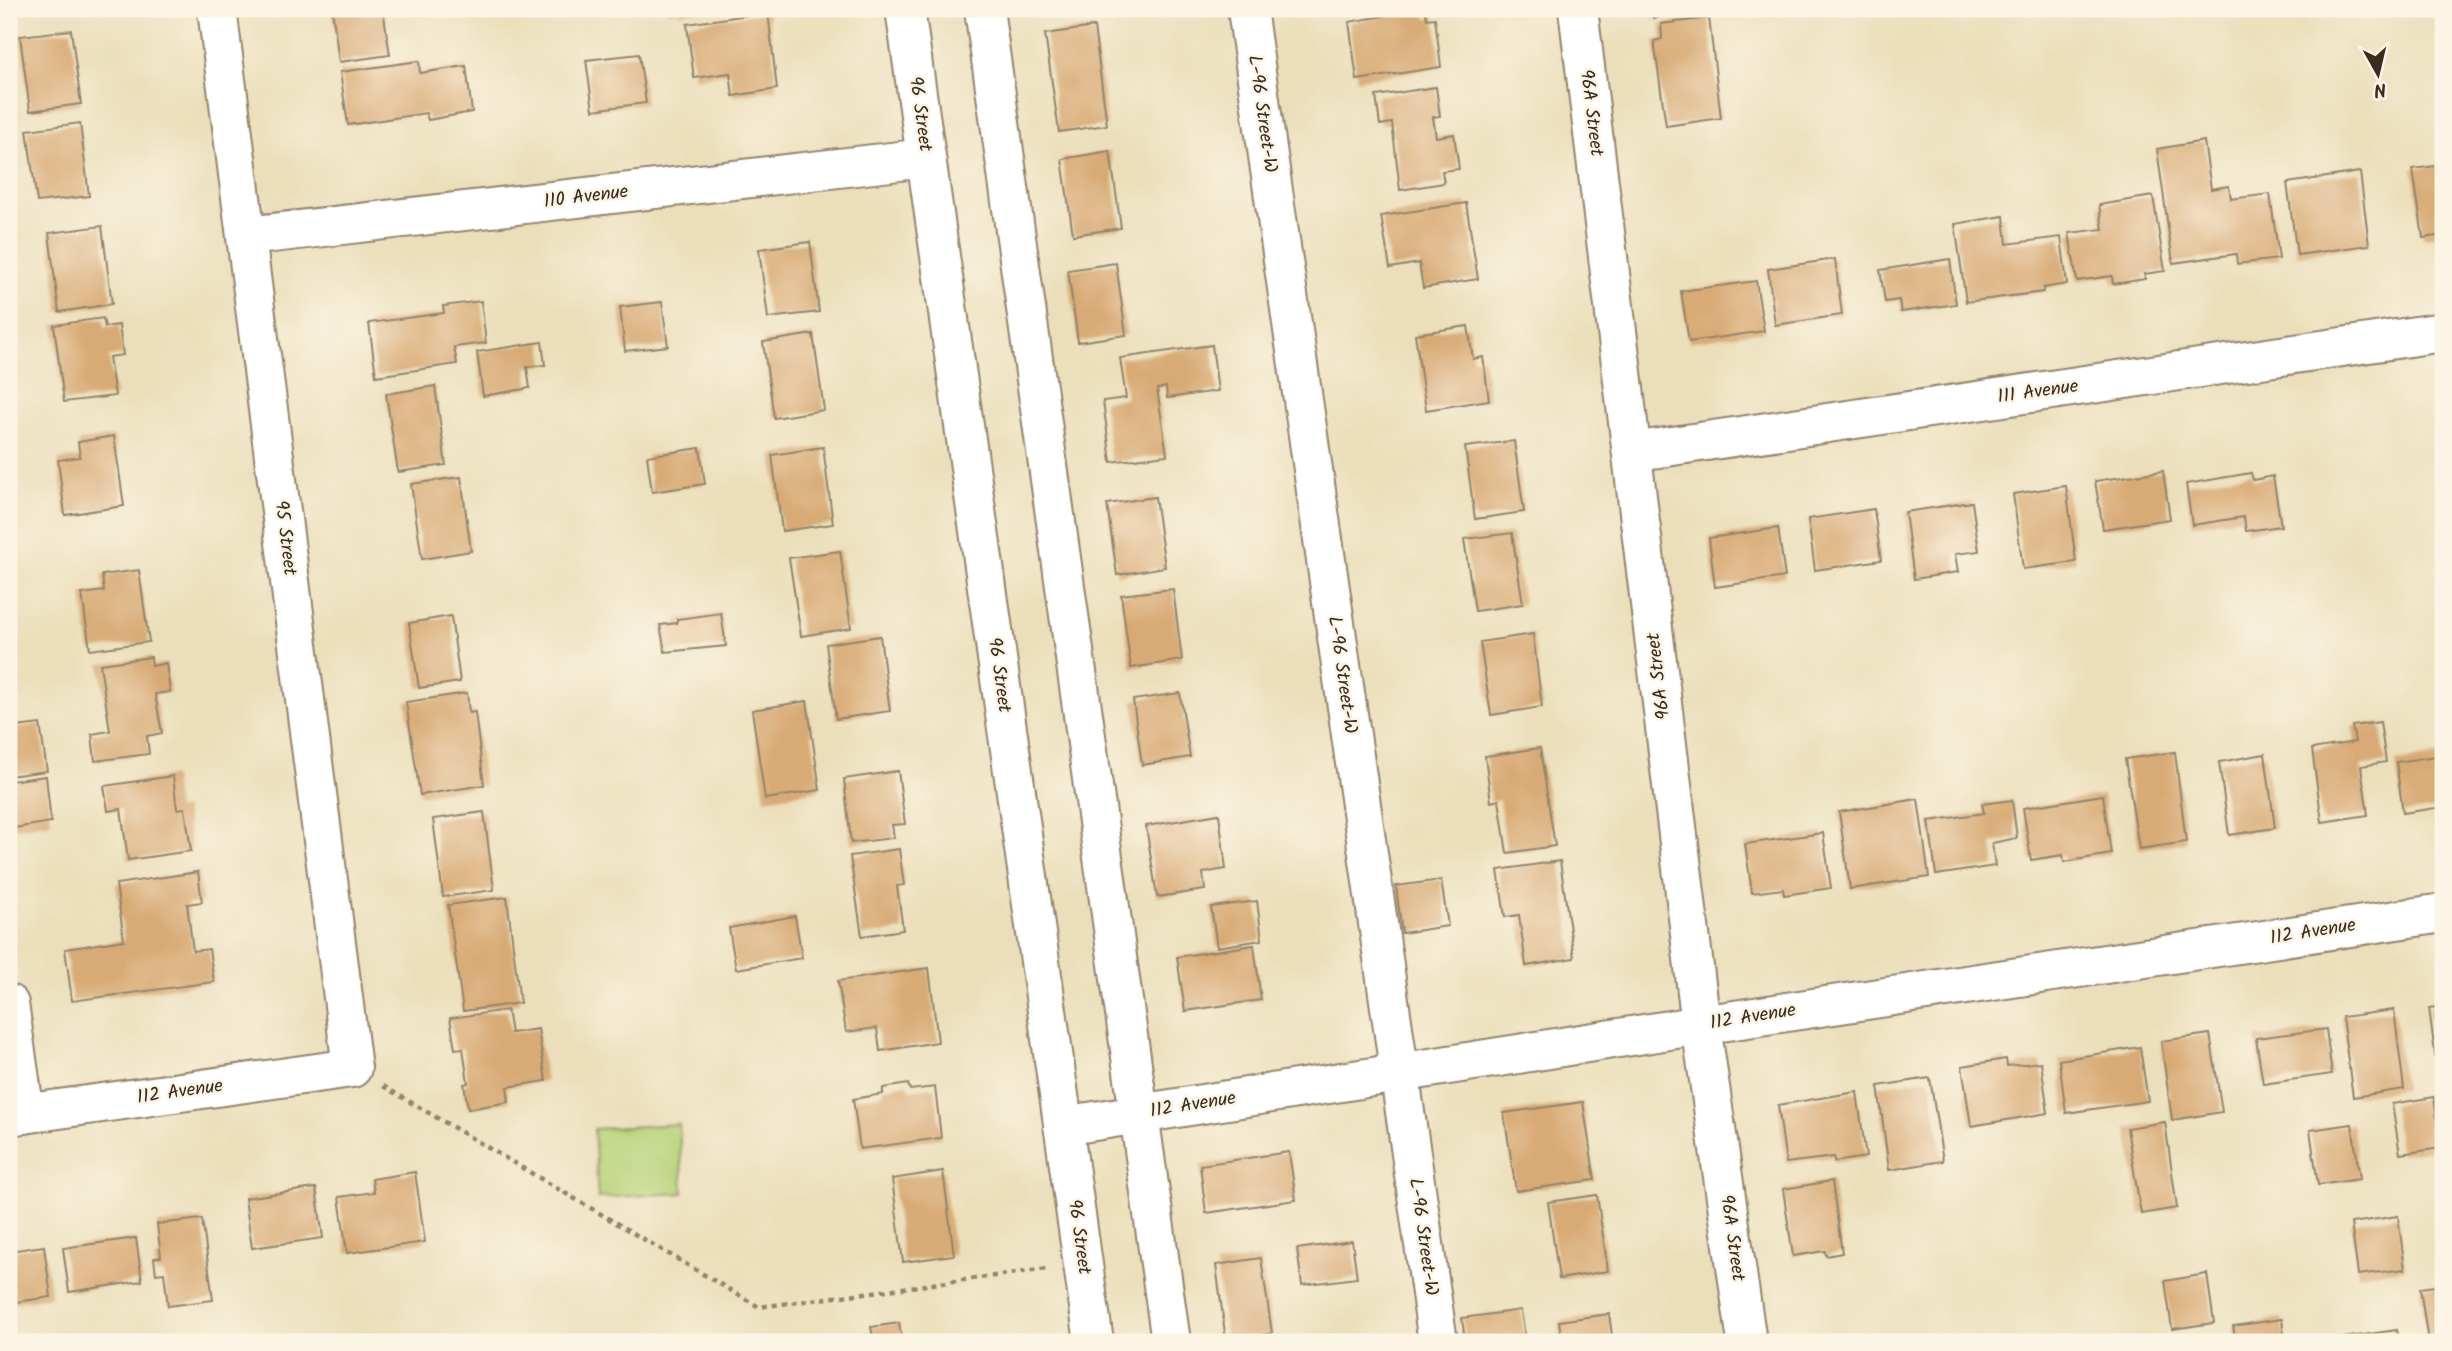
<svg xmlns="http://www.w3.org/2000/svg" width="2452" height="1351" viewBox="0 0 2452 1351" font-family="Kalam,sans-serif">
<rect width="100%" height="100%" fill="#fcf5e5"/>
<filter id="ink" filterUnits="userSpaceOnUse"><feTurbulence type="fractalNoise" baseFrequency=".0143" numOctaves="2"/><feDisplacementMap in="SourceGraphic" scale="14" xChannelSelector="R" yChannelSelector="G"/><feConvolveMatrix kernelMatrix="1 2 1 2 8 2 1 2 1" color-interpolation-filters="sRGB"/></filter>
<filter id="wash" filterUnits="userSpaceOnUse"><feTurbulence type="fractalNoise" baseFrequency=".00686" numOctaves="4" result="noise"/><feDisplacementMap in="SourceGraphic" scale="28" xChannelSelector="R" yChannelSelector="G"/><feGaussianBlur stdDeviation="1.57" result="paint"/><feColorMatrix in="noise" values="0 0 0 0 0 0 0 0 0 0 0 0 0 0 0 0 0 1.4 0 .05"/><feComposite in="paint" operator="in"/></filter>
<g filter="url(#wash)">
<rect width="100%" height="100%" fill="#ebdfbb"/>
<path fill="#b6d177" stroke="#787e4a" stroke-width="2" d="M679 1124 683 1193 598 1198 594 1129Z"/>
<g id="blocks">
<g fill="#d8aa75">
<path d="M332 9H383L390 55 339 62Z"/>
<path d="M668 9H698V10L680 13 679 10 668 12Z"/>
<path d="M1383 9H1425L1427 19 1435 18 1441 67 1357 80 1349 22 1384 16Z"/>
<path d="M1651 9H1706V10L1653 18Z"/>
<path d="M768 12 777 89 733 96 730 73 694 78 687 24Z"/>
<path d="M1709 18 1721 118 1666 126 1654 41 1662 39 1661 24Z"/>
<path d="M1094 27 1107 125 1059 132 1045 34Z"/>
<path d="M71 30 81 104 30 111 20 36Z"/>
<path d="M639 54 646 103 593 110 586 60Z"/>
<path d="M419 61 420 73 466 66 472 112 428 120 426 113 348 125 340 72Z"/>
<path d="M1436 87 1440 116 1433 117 1436 137 1454 134 1459 169 1442 171 1444 183 1400 190 1392 123 1380 125 1376 96Z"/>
<path d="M80 123 89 196 37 202 27 130Z"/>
<path d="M2204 141 2211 189 2229 186 2231 199 2270 194 2279 259 2237 264 2236 254 2173 263 2157 149Z"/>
<path d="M1110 151 1121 228 1073 235 1062 159Z"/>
<path d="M2443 165V235L2423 238 2413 169Z"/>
<path d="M2360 172 2369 245 2297 255 2287 183Z"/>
<path d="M2153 196 2165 271 2144 274 2145 279 2113 284 2112 276 2077 281 2069 233 2103 229 2099 205Z"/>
<path d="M1466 203 1478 279 1423 288 1419 263 1390 268 1381 216Z"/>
<path d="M2004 216 2007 244 2061 237 2067 284 2043 288V292L1966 302 1955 224Z"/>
<path d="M102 226 112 304 59 312 49 233Z"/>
<path d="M810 242 819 312 768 318 759 249Z"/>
<path d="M1835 259 1842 315 1775 325 1768 269Z"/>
<path d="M1950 259 1956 304 1901 312 1899 300 1885 302 1880 270Z"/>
<path d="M1116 263 1126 335 1078 342 1068 270Z"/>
<path d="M1756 281 1764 331 1689 342 1681 291Z"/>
<path d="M481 301 486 343 454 347 457 364 376 376 369 323 444 313 443 306Z"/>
<path d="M662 302 668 346 625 351 620 307Z"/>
<path d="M103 318 105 327 119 325 123 355 109 357 115 396 64 402 54 325Z"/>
<path d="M1468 326 1473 359 1483 357 1489 400 1426 410 1415 334Z"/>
<path d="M813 334 824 410 774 418 763 342Z"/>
<path d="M542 342 545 365 527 367 530 388 483 396 477 352Z"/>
<path d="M1212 345 1218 391 1167 398 1166 387 1157 389 1167 455 1111 462 1103 401 1126 398 1120 358Z"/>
<path d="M435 386 446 465 398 472 386 394Z"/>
<path d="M114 436 124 506 65 515 58 460 80 457 78 442Z"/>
<path d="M1514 441 1524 512 1475 519 1465 447Z"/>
<path d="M823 447 833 524 782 531 772 455Z"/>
<path d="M700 448 705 484 652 492 647 456Z"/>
<path d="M2163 471 2170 519 2103 529 2095 481Z"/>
<path d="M2251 473 2253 480 2273 476 2281 526 2246 531 2244 517 2192 525 2186 484Z"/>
<path d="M461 477 471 551 422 559 411 484Z"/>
<path d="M2066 486 2076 562 2023 569 2013 494Z"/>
<path d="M1155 497 1165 567 1117 575 1107 504Z"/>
<path d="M1972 502 1979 551 1955 554 1958 572 1914 579 1905 512Z"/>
<path d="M1874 509 1881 560 1815 570 1808 519Z"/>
<path d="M1778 528 1785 577 1715 587 1709 538Z"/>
<path d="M1512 533 1523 604 1475 611 1464 539Z"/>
<path d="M840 551 851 628 801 636 789 558Z"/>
<path d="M139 570 149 642 90 650 82 594 104 591 102 575Z"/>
<path d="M1173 589 1182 660 1131 668 1121 595Z"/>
<path d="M721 613 726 646 665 652 660 625 677 623V619Z"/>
<path d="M451 616 460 682 419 688 409 623Z"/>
<path d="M1533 634 1542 707 1491 715 1480 642Z"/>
<path d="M880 636 890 711 836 719 826 644Z"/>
<path d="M151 657 152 666 166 663 170 692 155 694 162 733 147 736 149 754 95 761 92 734 110 731 100 664Z"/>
<path d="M467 693 469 713 475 712 484 785 420 795 406 702Z"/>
<path d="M1180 693 1190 757 1142 765 1133 700Z"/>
<path d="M807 701 820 790 765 799 752 710Z"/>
<path d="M2380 722 2386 762 2361 766 2368 815 2322 822 2312 749 2355 742 2352 726Z"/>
<path d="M40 724 47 771 9 776V728Z"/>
<path d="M1540 748 1555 846 1507 853 1499 800 1491 802 1485 756Z"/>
<path d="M2175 752 2186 842 2139 849 2125 759Z"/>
<path d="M2265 754 2275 828 2229 835 2219 762Z"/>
<path d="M2443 755V807L2403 813 2396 762Z"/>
<path d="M898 771 905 824 892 825 894 838 851 843 844 779Z"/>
<path d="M46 776 51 822 9 829V781Z"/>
<path d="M173 776 177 809 185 808 191 851 128 860 121 809 108 811 104 786Z"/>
<path d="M2103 795 2111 854 2064 862 2063 855 2031 860 2023 808Z"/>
<path d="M1918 799 1929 877 1850 889 1839 812Z"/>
<path d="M2012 800 2017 838 1992 843 1995 866 1936 875 1929 821 1984 813 1982 804Z"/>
<path d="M484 812 494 890 443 897 433 819Z"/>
<path d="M1219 814 1226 869 1203 873 1205 890 1157 897 1146 826Z"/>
<path d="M1823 833 1831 888 1784 895 1783 889 1752 893 1745 844Z"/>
<path d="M899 849 904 885 897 886 903 930 862 936 850 856Z"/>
<path d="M1560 861 1574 958 1526 966 1519 915 1505 917 1498 870Z"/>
<path d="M198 872 202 902 187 904 193 951 209 949 214 982 72 1001 65 949 124 940 116 884Z"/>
<path d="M1441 880 1448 926 1402 933 1396 886Z"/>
<path d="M507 897 520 1003 463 1011 448 905Z"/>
<path d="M1257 901 1262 940 1217 947 1211 907Z"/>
<path d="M795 916 802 958 736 969 729 928Z"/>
<path d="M1254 945 1261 1000 1185 1011 1177 957Z"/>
<path d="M929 968 938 1042 880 1051 877 1028 846 1032 838 981Z"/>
<path d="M2443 1006V1060L2436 1061 2429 1008Z"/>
<path d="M507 1010 511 1033 538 1029 546 1081 507 1087 509 1102 468 1109 464 1084 468 1083 463 1048 455 1049 450 1018Z"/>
<path d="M2394 1010 2404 1089 2353 1097 2342 1017Z"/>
<path d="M2326 1029 2332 1074 2263 1084 2256 1038Z"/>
<path d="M2210 1034 2222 1112 2172 1120 2161 1041Z"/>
<path d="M2140 1047 2148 1101 2066 1113 2059 1060Z"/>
<path d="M2006 1059 2007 1066 2041 1062 2048 1113 1971 1126 1962 1066Z"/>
<path d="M1930 1078 1943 1161 1889 1170 1878 1086Z"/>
<path d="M908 1084 910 1090 935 1087 941 1138 860 1149 853 1099 883 1094V1088Z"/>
<path d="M1857 1092 1866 1157 1834 1162V1157L1786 1163 1778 1105Z"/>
<path d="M2434 1097 2441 1148 2400 1154 2392 1104Z"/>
<path d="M1583 1102 1595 1180 1516 1191 1504 1113Z"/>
<path d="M2165 1122 2177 1208 2141 1214 2127 1128Z"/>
<path d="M2352 1124 2360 1179 2318 1185 2310 1130Z"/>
<path d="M1289 1152 1296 1200 1206 1213 1200 1165Z"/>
<path d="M943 1171 954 1255 903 1262 892 1179Z"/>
<path d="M415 1172 425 1242 347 1253 339 1197 374 1192 372 1179Z"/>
<path d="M1832 1181 1842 1253 1826 1256 1825 1251 1793 1256 1783 1189Z"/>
<path d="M316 1188 323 1238 252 1248 245 1198Z"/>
<path d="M1597 1195 1608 1271 1559 1279 1548 1202Z"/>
<path d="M2398 1216 2405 1269 2358 1275 2351 1223Z"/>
<path d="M202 1219 213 1300 168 1306 164 1273 156 1274 154 1258 161 1257 157 1224Z"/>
<path d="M136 1238 142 1281 69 1292 63 1248Z"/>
<path d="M1352 1241 1357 1278 1302 1285 1297 1249Z"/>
<path d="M44 1246 51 1297 9 1303V1251Z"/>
<path d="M1261 1258 1272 1333 1226 1341 1216 1265Z"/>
<path d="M2207 1274 2214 1323 2172 1329 2165 1281Z"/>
<path d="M2443 1285V1342H2428L2420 1288Z"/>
<path d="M1521 1310 1526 1342 1465 1341 1462 1318Z"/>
<path d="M1609 1314 1613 1342H1562L1559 1321Z"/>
<path d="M2282 1319 2285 1342H2236L2233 1326Z"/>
<path d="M899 1323 902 1342H874L871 1327Z"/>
<path d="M2397 1330 2399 1342H2322V1341Z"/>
<path d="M1856 1334 1857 1342H1813V1341Z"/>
</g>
</g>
</g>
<g filter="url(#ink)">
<use href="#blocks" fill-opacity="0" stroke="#93846c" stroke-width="2"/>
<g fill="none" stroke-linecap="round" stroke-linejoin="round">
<defs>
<g id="minor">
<path d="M905 9 1094 1342"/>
<path d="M984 9 1171 1342"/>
<path d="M1247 9 1438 1342"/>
<path d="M1578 9 1701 1025 1747 1342"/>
<path d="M246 236 926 158"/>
<path d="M1632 452 2443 332"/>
<path d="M9 1004 25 1114"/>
<path d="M9 1116 352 1068 217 9"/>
<path d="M1063 1126 1701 1025 2443 913"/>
</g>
</defs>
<use href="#minor" stroke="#93846c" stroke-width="42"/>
<path stroke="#93846c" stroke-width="4.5" stroke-dasharray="5 5" stroke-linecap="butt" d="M383 1086 759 1307 1047 1269"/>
<use href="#minor" stroke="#fff" stroke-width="38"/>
</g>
</g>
<g text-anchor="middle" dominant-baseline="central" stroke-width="5" stroke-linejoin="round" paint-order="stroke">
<g font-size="19" fill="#3b2a1e" stroke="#fcf5e5">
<text transform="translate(1591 113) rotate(83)">96A Street</text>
<text transform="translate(920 114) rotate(82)">96 Street</text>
<text transform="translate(1262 114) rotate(82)">L-96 Street-W</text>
<text transform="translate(586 197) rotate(-7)">110 Avenue</text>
<text transform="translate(2038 392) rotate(-8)">111 Avenue</text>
<text transform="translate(285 538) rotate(83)">95 Street</text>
<text transform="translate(999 675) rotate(82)">96 Street</text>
<text transform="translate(1342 675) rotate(82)">L-96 Street-W</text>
<text transform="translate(1659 676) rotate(-97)">96A Street</text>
<text transform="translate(2313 932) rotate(-9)">112 Avenue</text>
<text transform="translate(1753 1017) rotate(-9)">112 Avenue</text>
<text transform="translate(180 1092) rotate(-8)">112 Avenue</text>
<text transform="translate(1193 1105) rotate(-9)">112 Avenue</text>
<text transform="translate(1079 1237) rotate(82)">96 Street</text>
<text transform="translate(1423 1237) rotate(82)">L-96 Street-W</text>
<text transform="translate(1732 1238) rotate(82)">96A Street</text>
</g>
</g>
<rect width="2452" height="1351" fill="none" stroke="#fcf5e5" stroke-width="35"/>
<g transform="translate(2378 74) rotate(172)" stroke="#fcf5e5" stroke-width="5" paint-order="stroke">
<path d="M0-5L12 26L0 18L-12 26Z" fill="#3b2a1e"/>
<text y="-10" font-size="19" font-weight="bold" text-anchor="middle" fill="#3b2a1e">N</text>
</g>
</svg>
